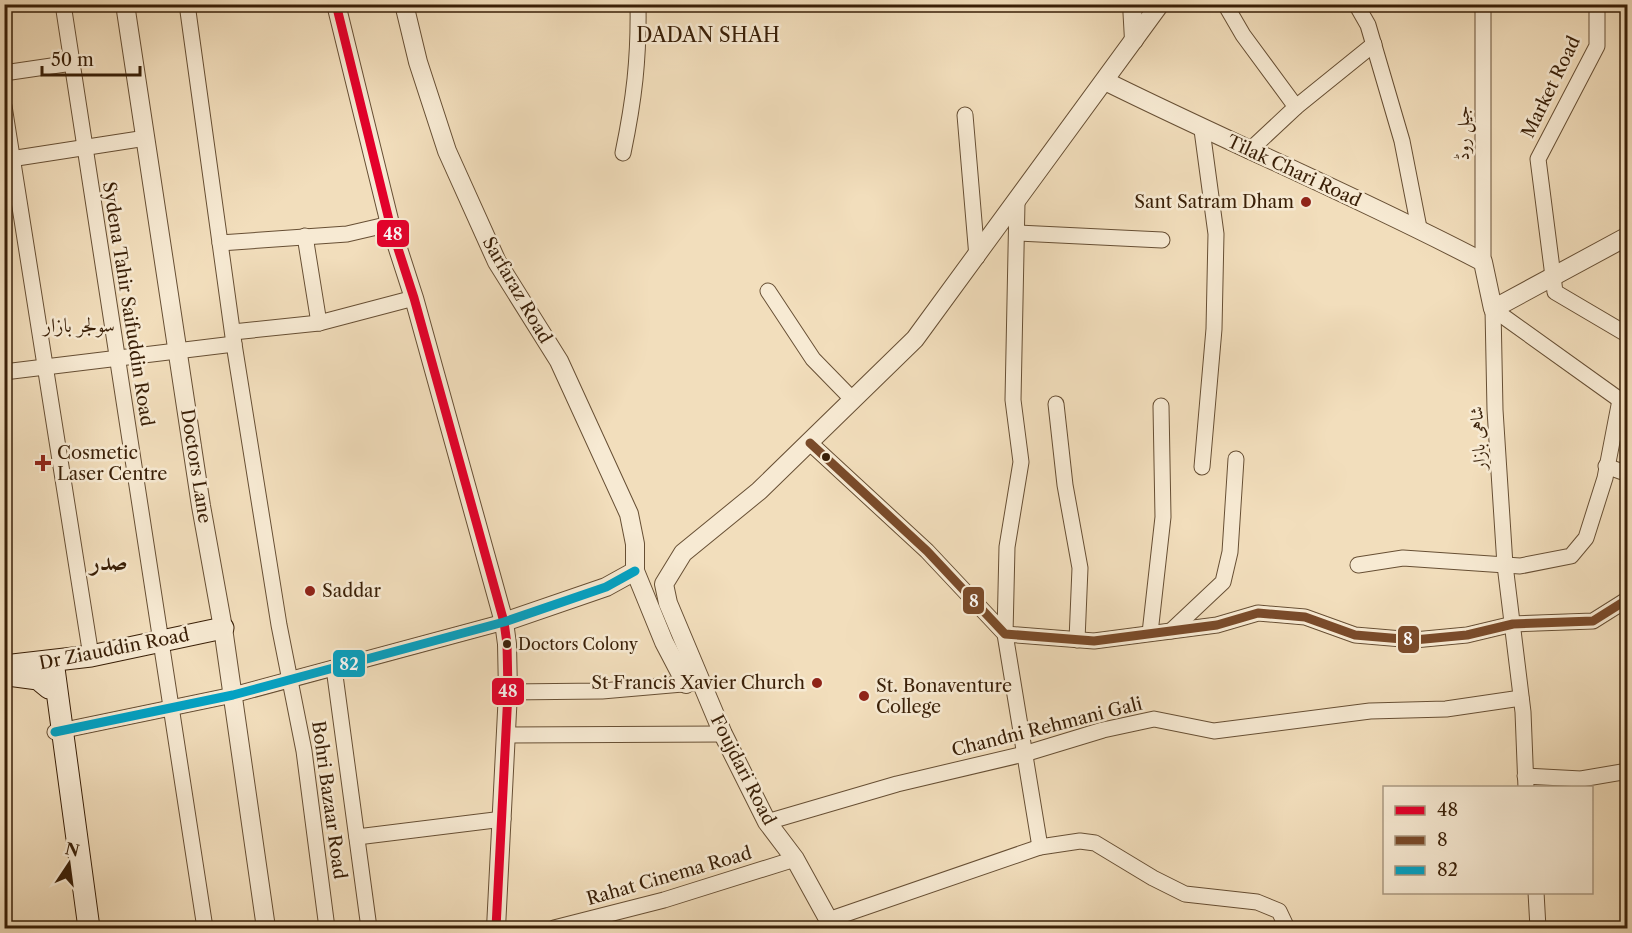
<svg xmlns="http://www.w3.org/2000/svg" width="1632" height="933" viewBox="0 0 1632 933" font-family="'Libre Caslon Text',Amiri,serif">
<rect width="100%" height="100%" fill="#f2debc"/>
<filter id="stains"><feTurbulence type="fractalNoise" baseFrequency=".00333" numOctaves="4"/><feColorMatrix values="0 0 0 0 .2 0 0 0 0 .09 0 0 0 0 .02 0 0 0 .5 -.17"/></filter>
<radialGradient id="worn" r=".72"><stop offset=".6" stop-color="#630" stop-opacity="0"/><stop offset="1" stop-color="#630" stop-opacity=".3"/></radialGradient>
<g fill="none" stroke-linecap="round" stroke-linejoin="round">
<defs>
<g id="minor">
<path d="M63 4 205 928"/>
<path d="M187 4 234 344 279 625 304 751 327 928"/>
<path d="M1225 4 1243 35 1296 107"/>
<path d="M1356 4 1368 25 1402 141 1419 228"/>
<path d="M1597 4V46L1538 159 1555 292 1628 335"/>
<path d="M4 73 72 63"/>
<path d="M4 106 91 656"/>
<path d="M965 115 977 257"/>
<path d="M1249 151 1296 107 1374 44"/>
<path d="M623 153C634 100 639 59 638 4"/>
<path d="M4 160 146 138"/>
<path d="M1017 202 1013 400 1021 462 1007 547 1005 634 1040 847 1080 841 1095 843 1153 878 1185 894 1257 902 1279 911 1287 928"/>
<path d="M1018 233 1162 240"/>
<path d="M305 236 319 323"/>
<path d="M220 243 347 234 390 224"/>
<path d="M1483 262V4"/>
<path d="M768 291 813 359 853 400"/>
<path d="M1493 309 1495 410 1505 565 1523 712 1526 788"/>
<path d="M1493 309 1620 400 1628 403"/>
<path d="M233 332 319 323 414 298"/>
<path d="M4 372 234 344"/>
<path d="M1056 404 1065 485 1080 568 1077 640"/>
<path d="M810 443 927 551 1005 634 1094 641 1217 625 1258 613 1305 617 1355 635 1414 640 1467 635 1513 624 1593 621 1628 599"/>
<path d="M1606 466 1628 474"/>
<path d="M1202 467 1214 329 1216 234 1202 130"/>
<path d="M1358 565 1403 558 1520 566 1571 556 1586 538 1605 478 1620 400"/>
<path d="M1171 631 1223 582 1230 552 1236 459"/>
<path d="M1150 633 1163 517 1161 406"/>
<path d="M334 668 369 928"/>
<path d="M508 692 602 691 694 683"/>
<path d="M55 732 233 695 504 622"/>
<path d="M507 735 723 734"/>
<path d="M1525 776 1581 779 1628 771"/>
<path d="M767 822 897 784 1024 754 1103 730 1154 719 1214 731 1370 711 1446 709 1521 698"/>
<path d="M357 837 503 819"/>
<path d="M1536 892 1538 928"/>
<path d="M828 920 1040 847"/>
<path d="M554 928 664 900 795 859"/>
</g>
<g id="tertiary">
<path d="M125 4 201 506 223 628 266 928"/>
<path d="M336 4 390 224 414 298 504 622 507 644 508 692 496 928"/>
<path d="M404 4 418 62 447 151 497 262 559 361 629 514 635 544V571L664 642 686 684"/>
<path d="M1132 4 1134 40"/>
<path d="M1105 81C1230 143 1359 197 1483 262L1493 309 1628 236"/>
<path d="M504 622 606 587 635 571"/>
<path d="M833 928 795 859 767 822 723 734 668 603 664 584 683 553 759 491 915 339 1160 4"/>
</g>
<g id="secondary">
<path d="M53 661 89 928"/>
<path d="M4 666 91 656 223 628"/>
<path d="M8 675 38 679 49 688"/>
</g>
</defs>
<use href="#minor" stroke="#674f34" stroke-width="17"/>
<use href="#tertiary" stroke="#674f34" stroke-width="20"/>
<use href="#secondary" stroke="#391f07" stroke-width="23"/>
<use href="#minor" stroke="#f7ead3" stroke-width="15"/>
<use href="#tertiary" stroke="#f7ead3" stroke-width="18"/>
<use href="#secondary" stroke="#f7ead3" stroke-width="21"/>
<defs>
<path id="bus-1" d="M336 4 390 224 414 298 504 622 507 644 508 692 496 928"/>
<path id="bus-2" d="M810 443 927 551 1005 634 1094 641 1217 625 1258 613 1305 617 1355 635 1414 640 1467 635 1513 624 1593 621 1628 599"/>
<path id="bus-3" d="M55 732 233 695 504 622 606 587 635 571"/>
</defs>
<use href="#bus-1" stroke="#f7ead3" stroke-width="14"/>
<use href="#bus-2" stroke="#f7ead3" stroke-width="14"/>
<use href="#bus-3" stroke="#f7ead3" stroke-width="14"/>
<use href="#bus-1" stroke="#e4002b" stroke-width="9"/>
<use href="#bus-2" stroke="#7a4b2a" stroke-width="9"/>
<use href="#bus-3" stroke="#03a2c4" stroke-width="9"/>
</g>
<g fill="#8f2418" stroke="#f7ead3" stroke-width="2">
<circle cx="1306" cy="202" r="6"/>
<path d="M40 454h6v6h6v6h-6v6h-6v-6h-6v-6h6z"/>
<circle cx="310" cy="591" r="6"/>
<circle cx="817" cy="683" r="6"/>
<circle cx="864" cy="696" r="6"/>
</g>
<g fill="#391f07" stroke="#f7ead3" stroke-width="2">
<circle cx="826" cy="457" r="5"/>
<circle cx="507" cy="644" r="5"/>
</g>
<g text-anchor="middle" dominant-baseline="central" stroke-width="5" stroke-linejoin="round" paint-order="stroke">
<g font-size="16" fill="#391f07" stroke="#f7ead3" text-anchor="start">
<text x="518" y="644">Doctors Colony</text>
</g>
<g font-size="18" fill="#391f07" stroke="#f7ead3">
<text transform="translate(1551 87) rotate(-64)">Market Road</text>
<text transform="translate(1463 133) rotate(-90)">جیل روڈ</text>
<text transform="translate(1294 171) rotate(25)">Tilak Chari Road</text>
<text transform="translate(517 290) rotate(60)">Sarfaraz Road</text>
<text transform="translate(128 304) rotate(81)">Sydena Tahir Saifuddin Road</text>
<text transform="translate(1478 438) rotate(-93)">شاہی بازار</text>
<text transform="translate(196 466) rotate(81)">Doctors Lane</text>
<text transform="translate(114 649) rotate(-11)">Dr Ziauddin Road</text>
<text transform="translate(1047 727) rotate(-14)">Chandni Rehmani Gali</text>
<text transform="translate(743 770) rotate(63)">Foujdari Road</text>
<text transform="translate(329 800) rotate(82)">Bohri Bazaar Road</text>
<text transform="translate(669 876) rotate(-16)">Rahat Cinema Road</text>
</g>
<g font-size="18" fill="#391f07" stroke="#f7ead3" text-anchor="start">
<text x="1294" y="202" text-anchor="end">Sant Satram Dham</text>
<text x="57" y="453">Cosmetic<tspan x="57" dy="21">Laser Centre</tspan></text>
<text x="322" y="591">Saddar</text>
<text x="805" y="683" text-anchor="end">St Francis Xavier Church</text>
<text x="876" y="686">St. Bonaventure<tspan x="876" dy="21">College</tspan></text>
</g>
<g font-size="20" fill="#391f07" stroke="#f7ead3">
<text x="708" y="35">DADAN SHAH</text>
<text x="79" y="325">سولجر بازار</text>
</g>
<g font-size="24" font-weight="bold" fill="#391f07" stroke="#f7ead3">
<text x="109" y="561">صدر</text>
</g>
</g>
<g stroke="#f7ead3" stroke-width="2">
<rect x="376" y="219" width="34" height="29" rx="6" fill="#e4002b"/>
<rect x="962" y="586" width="23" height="29" rx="6" fill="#7a4b2a"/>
<rect x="1397" y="625" width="23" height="29" rx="6" fill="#7a4b2a"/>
<rect x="332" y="649" width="34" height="29" rx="6" fill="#03a2c4"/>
<rect x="491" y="677" width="34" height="29" rx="6" fill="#e4002b"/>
</g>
<g font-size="16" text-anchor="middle" font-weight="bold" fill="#fff">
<text x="393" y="240">48</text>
<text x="974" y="607">8</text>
<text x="1408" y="645">8</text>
<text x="349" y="670">82</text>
<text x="508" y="697">48</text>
</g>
<rect width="1632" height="933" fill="none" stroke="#f2debc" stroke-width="24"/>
<rect x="6" y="6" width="1620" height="921" fill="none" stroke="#391f07" stroke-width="3"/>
<rect x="12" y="12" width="1608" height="909" fill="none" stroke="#391f07" stroke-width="1.5"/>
<rect x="1383" y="786" width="210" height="108" fill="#f7ead3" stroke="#ab9981" stroke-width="1.5"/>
<rect x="1395" y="806" width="30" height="9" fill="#e4002b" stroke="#ab9981" stroke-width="1.5"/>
<text x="1437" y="816" font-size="18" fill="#391f07">48</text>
<rect x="1395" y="836" width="30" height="9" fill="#7a4b2a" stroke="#ab9981" stroke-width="1.5"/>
<text x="1437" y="846" font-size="18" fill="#391f07">8</text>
<rect x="1395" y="866" width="30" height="9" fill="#03a2c4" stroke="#ab9981" stroke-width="1.5"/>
<text x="1437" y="876" font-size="18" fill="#391f07">82</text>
<g transform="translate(69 864) rotate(13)" stroke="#f7ead3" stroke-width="4.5" paint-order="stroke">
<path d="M0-4.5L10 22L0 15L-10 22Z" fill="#391f07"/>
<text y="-9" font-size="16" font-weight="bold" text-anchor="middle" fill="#391f07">N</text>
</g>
<path d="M42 66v9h98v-9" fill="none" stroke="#391f07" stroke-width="3"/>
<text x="51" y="66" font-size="18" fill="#391f07" stroke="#f7ead3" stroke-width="4.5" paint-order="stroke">50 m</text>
<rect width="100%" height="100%" filter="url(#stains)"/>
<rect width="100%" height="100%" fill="url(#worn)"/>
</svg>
